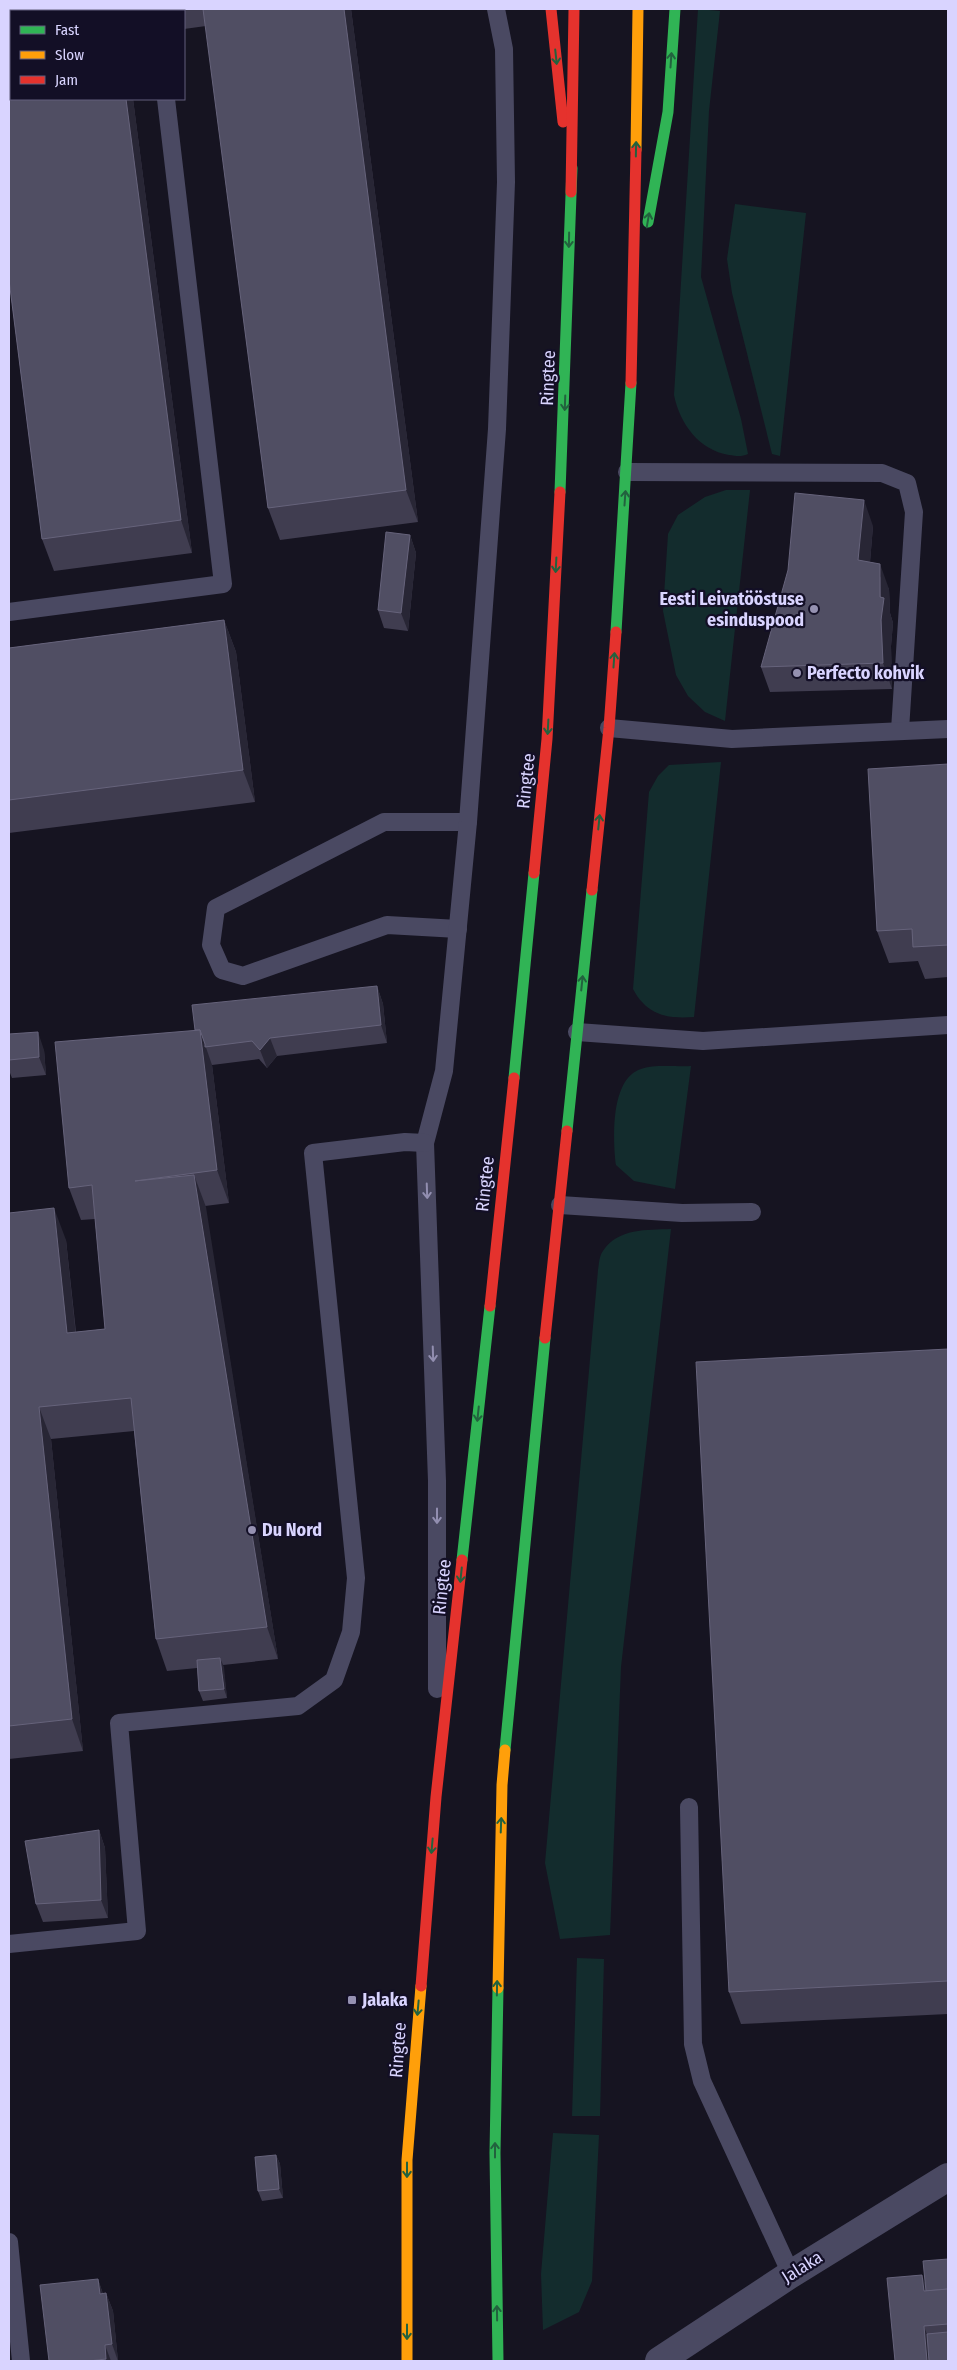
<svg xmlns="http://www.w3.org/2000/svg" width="957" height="2370" viewBox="0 0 957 2370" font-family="'Fira Sans Condensed',sans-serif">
<rect width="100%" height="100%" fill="#161421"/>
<g fill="#132c2d">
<path d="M698 9 720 11 709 111 701 277 741 419 748 454C741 457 737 456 729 455 699 450 680 424 674 395Z"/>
<path d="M735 204 806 213 780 456 772 454 732 293 727 259Z"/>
<path d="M726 490H750L725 721 705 712 688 696 676 675 663 611 668 534 678 515 705 497Z"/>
<path d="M721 762 694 1017C666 1019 647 1015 633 989L649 792 658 776 669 765Z"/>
<path d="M691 1066 675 1189 634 1181 616 1165C613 1139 610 1079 641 1069 653 1064 678 1067 691 1066Z"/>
<path d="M671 1229 621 1667 610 1935 560 1939 545 1863 598 1270C599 1265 599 1256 603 1251 618 1228 647 1230 671 1229Z"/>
<path d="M577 1958 604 1959 600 2116H572Z"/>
<path d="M553 2133 599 2135 592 2281 579 2312 543 2330 541 2274Z"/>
</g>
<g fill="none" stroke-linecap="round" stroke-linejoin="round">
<g stroke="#4a4962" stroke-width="18">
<path d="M627 472 882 473 907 483 914 512 900 730"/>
<path d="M9 612 223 584 166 99"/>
<path d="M609 728 732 739 948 729"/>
<path d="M458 929 387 925 243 976 222 970 211 945 216 908 384 822H468"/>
<path d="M577 1032 703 1041 948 1025"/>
<path d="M560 1205 682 1213 752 1212"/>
<path d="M437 1689V1481L425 1143 444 1071 468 822 497 429 506 182 504 49 496 9"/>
<path d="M689 1807 693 2044 702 2081 791 2274"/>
<path d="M9 1944 137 1931 119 1723 298 1706 334 1680 351 1632 356 1578 313 1153 405 1142 425 1143"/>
<path d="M9 2242 21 2361"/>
</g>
<path stroke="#4a4962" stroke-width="28" d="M659 2361 791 2274 948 2177"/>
<g stroke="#30b455" stroke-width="11">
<path d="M648 222 668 112 675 9"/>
<path d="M560 492 572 168"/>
<path d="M616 632 631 383"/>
<path d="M514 1078 534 873"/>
<path d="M567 1131 592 890"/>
<path d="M462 1560 490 1306"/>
<path d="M505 1750 545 1338"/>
<path d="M498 2361 495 2153 498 1988"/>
</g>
<g stroke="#ff9f0a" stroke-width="11">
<path d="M636 150 638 9"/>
<path d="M498 1988 502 1785 505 1750"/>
<path d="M407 2361V2160L421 1986"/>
</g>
<g stroke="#e5322d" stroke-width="11">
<path d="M551 9 563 122"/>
<path d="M571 192 574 9"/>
<path d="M631 383 636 150"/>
<path d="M534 873 547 739 560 492"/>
<path d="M592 890 609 728 616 632"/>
<path d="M490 1306 514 1078"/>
<path d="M545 1338 567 1131"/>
<path d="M421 1986 436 1797 462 1560"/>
</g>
</g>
<g fill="#403d50">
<path d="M9 9H351L418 522 280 540 268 508 206 26 184 29V11H11V99H133L192 553 54 571 42 539 9 280Z"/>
<path d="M873 526 870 562 889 589 890 613 893 623 891 646 892 689 770 692 761 667Z"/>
<path d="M410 535 416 553 408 631 384 628 378 610Z"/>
<path d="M224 620 236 652 255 802 9 833V648Z"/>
<path d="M948 764V977L925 979 918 961 889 963 877 931Z"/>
<path d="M377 986 383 1004 387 1043 277 1056 267 1068 259 1059 212 1065 229 1203 205 1206 278 1659 223 1665 227 1698 203 1701 199 1691 197 1668 167 1671 156 1639 134 1431 51 1439 83 1751 9 1759V1213L66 1240 76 1332 105 1329 95 1219 81 1220 69 1188 195 1030Z"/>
<path d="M9 1034 44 1050 46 1075 12 1078 10 1073H9Z"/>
<path d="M948 1349V2014L741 2024 729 1992Z"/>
<path d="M99 1830 105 1848 108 1918 43 1922 36 1904Z"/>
<path d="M276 2155 280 2164 283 2198 262 2201 258 2191Z"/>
<path d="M948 2259V2361H895L925 2282Z"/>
<path d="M98 2279 103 2294 106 2293 113 2311 118 2361H49Z"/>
</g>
<g fill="#282635">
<path d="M344 9H351L418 522 406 490Z"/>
<path d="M126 99H133L192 553 181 520Z"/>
<path d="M864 500 873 526 868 586 858 560Z"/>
<path d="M410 535 416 553 408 631 401 613Z"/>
<path d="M880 564 889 589 890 613 893 623 891 646 892 689 883 663Z"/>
<path d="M224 620 236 652 255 802 243 770Z"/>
<path d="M377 986 383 1004 387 1043 381 1025Z"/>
<path d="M200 1030 212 1065 229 1203 217 1170Z"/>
<path d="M38 1032 44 1050 46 1075 39 1057Z"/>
<path d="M270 1038 277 1056 267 1068 260 1050Z"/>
<path d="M194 1175 206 1207 278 1659 267 1627Z"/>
<path d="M54 1208 66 1240 79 1365 67 1333Z"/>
<path d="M39 1407 51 1439 83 1751 72 1719Z"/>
<path d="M220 1658 224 1667 227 1698 224 1689Z"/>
<path d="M99 1830 105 1848 108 1918 101 1900Z"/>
<path d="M276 2155 280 2164 283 2198 279 2189Z"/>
<path d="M922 2275 931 2299 924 2291Z"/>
<path d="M98 2279 104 2297 100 2294Z"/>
<path d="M106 2293 113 2311 118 2361 112 2344Z"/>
<path d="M924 2326 933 2352 934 2361H927Z"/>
<path d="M105 2345 111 2361H107L106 2359Z"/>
</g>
<g fill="#504e63" stroke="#66637b">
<path d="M9 9H114V11H11V99H126L181 520 42 539 9 280Z"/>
<path d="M203 9H344L406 490 268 508Z"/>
<path d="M795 493 864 500 858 560 880 564V597L884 598 881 620 883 663 761 667 788 570Z"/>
<path d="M386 532 410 535 401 613 378 610Z"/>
<path d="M224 620 243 770 9 800V648Z"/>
<path d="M948 764V945L913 947 912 929 877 931 868 769Z"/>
<path d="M377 986 381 1025 270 1038 260 1050 252 1041 205 1047V1044L200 1030H195L192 1005Z"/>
<path d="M200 1030 217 1170 135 1181 194 1175 267 1627 156 1639 131 1398 39 1407 72 1719 9 1726V1213L54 1208 67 1333 105 1329 92 1185 69 1188 55 1042Z"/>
<path d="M38 1032 39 1057 9 1060V1034Z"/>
<path d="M948 1349V1981L729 1992 696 1362Z"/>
<path d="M220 1658 224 1689 199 1691 197 1660Z"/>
<path d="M99 1830 101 1900 36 1904 25 1841Z"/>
<path d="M276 2155 279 2189 258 2191 255 2157Z"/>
<path d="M948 2259V2289L926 2291 923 2261Z"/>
<path d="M922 2275 924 2291 948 2289V2324L924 2326 927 2361H895L887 2278Z"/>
<path d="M98 2279 100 2294 106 2293 112 2344 105 2345 106 2359 89 2361H49L40 2285Z"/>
<path d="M948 2332V2361H929L927 2334Z"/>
</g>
<defs><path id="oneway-shaft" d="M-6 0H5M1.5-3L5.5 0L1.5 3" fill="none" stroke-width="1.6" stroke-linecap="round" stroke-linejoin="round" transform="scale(1.25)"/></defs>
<g stroke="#22623e">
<use href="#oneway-shaft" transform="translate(556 57) rotate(84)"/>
<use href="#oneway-shaft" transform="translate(671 60) rotate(-86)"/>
<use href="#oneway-shaft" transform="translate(636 149) rotate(-89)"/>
<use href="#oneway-shaft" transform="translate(648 220) rotate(-80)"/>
<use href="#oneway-shaft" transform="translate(569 240) rotate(91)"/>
<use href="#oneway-shaft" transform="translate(565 403) rotate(92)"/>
<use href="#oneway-shaft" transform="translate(625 498) rotate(-86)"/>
<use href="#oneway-shaft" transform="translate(556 565) rotate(93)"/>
<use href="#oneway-shaft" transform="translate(614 660) rotate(-86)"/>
<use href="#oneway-shaft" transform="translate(548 727) rotate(93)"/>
<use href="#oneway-shaft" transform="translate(599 822) rotate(-84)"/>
<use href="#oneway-shaft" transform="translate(582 983) rotate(-84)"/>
<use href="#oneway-shaft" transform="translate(478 1414) rotate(96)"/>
<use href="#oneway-shaft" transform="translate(461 1575) rotate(96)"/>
<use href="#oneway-shaft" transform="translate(501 1825) rotate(-88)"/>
<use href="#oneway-shaft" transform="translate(432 1846) rotate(95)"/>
<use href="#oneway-shaft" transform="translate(497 1988) rotate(-89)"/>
<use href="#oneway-shaft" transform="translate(418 2008) rotate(95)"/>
<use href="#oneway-shaft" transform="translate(495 2150) rotate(-90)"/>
<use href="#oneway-shaft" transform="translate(407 2170) rotate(90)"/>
<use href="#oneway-shaft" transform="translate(497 2313) rotate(-91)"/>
<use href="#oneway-shaft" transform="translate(407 2332) rotate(90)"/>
</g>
<g stroke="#928eb0">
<use href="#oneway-shaft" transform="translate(427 1191) rotate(88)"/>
<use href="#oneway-shaft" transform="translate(433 1354) rotate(88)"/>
<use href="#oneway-shaft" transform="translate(437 1516) rotate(90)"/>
</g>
<g fill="#9591b1" stroke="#130f26" stroke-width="2">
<circle cx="814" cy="609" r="5"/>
<circle cx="797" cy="673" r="5"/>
<circle cx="252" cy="1530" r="5"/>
<rect x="347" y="1995" width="10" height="10" rx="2.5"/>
</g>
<g text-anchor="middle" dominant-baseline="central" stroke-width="4.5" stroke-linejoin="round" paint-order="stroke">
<g font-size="18" fill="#d9d4ff" stroke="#130f26">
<text transform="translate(548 378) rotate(-88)">Ringtee</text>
<text transform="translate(526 781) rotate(-84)">Ringtee</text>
<text transform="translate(485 1184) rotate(-84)">Ringtee</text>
<text transform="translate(442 1587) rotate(-84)">Ringtee</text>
<text transform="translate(398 2050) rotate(-86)">Ringtee</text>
<text transform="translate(802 2267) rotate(-32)">Jalaka</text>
</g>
<g font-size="18" font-weight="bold" fill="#d9d4ff" stroke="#130f26" text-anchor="start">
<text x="804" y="599" text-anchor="end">Eesti Leivatööstuse<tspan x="804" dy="21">esinduspood</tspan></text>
<text x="807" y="673">Perfecto kohvik</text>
<text x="262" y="1530">Du Nord</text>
<text x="362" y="2000">Jalaka</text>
</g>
</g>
<rect width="957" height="2370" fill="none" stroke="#d9d4ff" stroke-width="20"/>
<rect x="10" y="10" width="175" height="90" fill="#130f26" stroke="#625e7d"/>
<rect x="20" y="26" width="25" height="8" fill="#30b455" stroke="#625e7d"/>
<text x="55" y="35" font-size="15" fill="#d9d4ff">Fast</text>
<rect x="20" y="51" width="25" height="8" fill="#ff9f0a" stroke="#625e7d"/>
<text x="55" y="60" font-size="15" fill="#d9d4ff">Slow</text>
<rect x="20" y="76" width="25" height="8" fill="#e5322d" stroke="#625e7d"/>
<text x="55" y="85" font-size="15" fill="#d9d4ff">Jam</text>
</svg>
